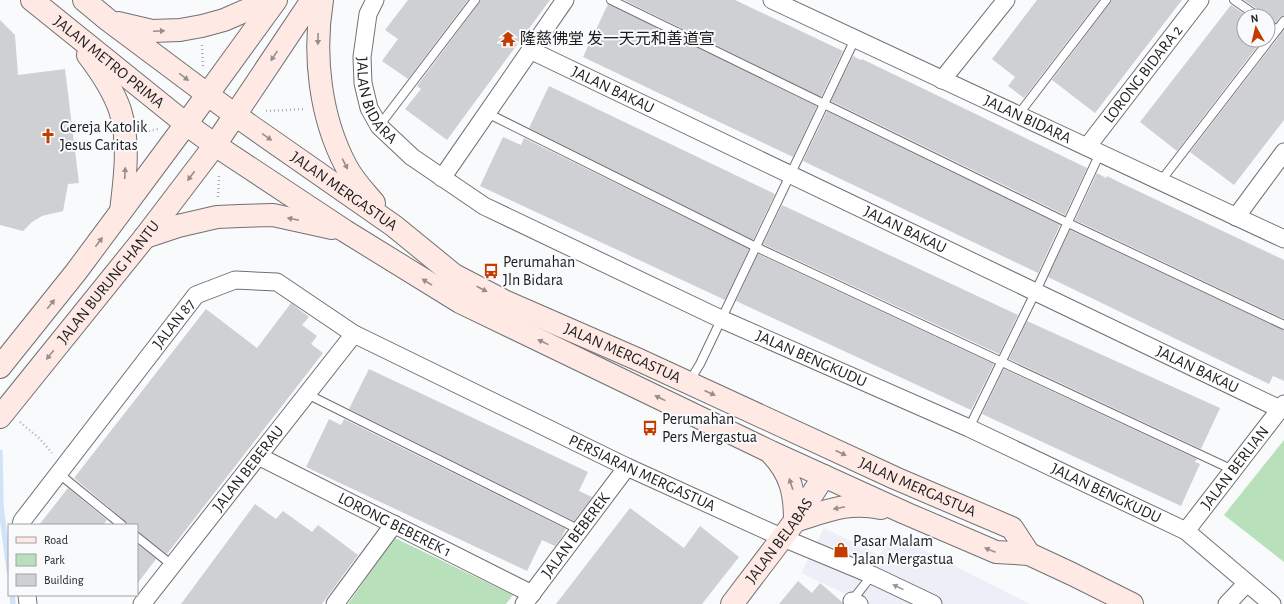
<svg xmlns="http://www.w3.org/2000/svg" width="1284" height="604" viewBox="0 0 1284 604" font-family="'Alegreya Sans','Noto Sans SC',sans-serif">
<rect width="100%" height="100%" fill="#f9fafc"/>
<path fill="#eceef8" d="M824 528 879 555 894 535 1030 604H841L848 595 801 573Z"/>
<g fill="#b8e0ba">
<path d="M1284 440V562L1224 515Z"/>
<path d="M394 538H395L513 595 506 604H348Z"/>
</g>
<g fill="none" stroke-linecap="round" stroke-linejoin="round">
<g stroke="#d2e3f9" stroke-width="5.5">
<path d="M0 452 1 507 9 570"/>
<path d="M12 595 13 604"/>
</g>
</g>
<g fill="#cfd0d3">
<path d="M408 0H468L408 79 382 61 398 39 385 30Z"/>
<path d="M480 0H550L447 140 405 109 421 89 417 86 479 3Z"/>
<path d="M624 0H735L843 51 821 97Z"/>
<path d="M1037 0H1099L1024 98 1008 86 1015 77 992 59Z"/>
<path d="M1111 0H1182L1095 113 1052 80 1110 3Z"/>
<path d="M1244 0H1284V16L1280 17 1276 23 1268 19V16H1262L1260 11Z"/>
<path d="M608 4 817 106 793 157 583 57Z"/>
<path d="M1231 5 1247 16H1244V40H1262L1177 151 1140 122Z"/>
<path d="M0 20 15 35 18 75 65 69 79 183 68 184 63 211 42 216 32 222 23 231 0 225Z"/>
<path d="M1284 30V120L1234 185 1190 152Z"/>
<path d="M853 56 861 60 862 59 1087 168 1065 215 831 101Z"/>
<path d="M549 86 775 194 753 240 529 128Z"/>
<path d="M827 111 1060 225 1038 273 803 161Z"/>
<path d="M503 137 521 145 524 138 749 249 725 300 480 186Z"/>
<path d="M1097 173 1106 178 1107 176 1123 184 1284 260V319L1075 220Z"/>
<path d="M782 205 1018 315 999 354 763 244Z"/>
<path d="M1070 230 1284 330V381L1273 376 1269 384 1048 277Z"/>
<path d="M758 254 994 364 971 410 736 301Z"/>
<path d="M291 303 309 317 302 325 317 336 311 344 323 353 167 554 140 533 137 532V525H128L125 521 74 478 206 309 257 348Z"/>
<path d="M1027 321 1220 408 1201 449 1009 359Z"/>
<path d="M369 369 588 472 579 491 592 497 591 499 574 521 349 409Z"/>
<path d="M1004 369 1197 459 1195 462 1200 464 1181 506 982 414Z"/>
<path d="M329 419 341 425 344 419 566 529 561 538 555 546 542 540 527 571 306 467Z"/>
<path d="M68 488 107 520 103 525H39Z"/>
<path d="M255 504 276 519 283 511 312 532 318 525 358 555 322 604H181Z"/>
<path d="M630 508 684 548 700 526 739 557 702 604H556Z"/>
<path d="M137 544 156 559 137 584Z"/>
<path d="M798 581 812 593 820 583 842 602 843 604H779Z"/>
</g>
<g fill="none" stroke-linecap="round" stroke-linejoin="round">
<defs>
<g id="lane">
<path d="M611 0 1068 223 1284 325"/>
<path d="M1234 0 1257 16"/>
<path d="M1268 24 1277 30"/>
<path d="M487 113 756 247 1233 470"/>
<path d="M1018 115 1106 0"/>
<path d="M379 126 475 0"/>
<path d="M1160 182 1284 21"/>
<path d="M689 382 700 364 855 39"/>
<path d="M307 394 580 530"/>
<path d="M969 428 1035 293 1100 153"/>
<path d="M58 473 122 525"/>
<path d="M137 537 172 565"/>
<path d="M851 602 872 575"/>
</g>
<g id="street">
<path id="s1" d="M375 0 368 14 362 57 363 83 369 108 379 126 412 157 484 206 721 319 969 428 1186 531 1272 604"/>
<path id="s2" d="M772 0 1284 239"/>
<path id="s3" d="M530 50 1280 409"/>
<path d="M942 80 1006 0"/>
<path id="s4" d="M1087 147 1200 0"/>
<path d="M442 178 565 0"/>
<path d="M1236 217 1284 152"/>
<path id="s5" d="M258 456 532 594"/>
<path id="s6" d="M21 525 22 521 196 295 235 280 277 282 354 334 627 467 783 538 872 575 933 604"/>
<path id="s7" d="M1186 531 1284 404"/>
<path d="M27 595 28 604"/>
<path d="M852 601 859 604"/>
<path id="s8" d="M142 604 354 334"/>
<path d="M335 604 394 524"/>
<path id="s9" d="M524 604 627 467"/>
<path d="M1227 604 1246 584"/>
</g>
<g id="secondary">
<path id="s10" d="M32 0 186 124 215 145 345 231 460 302 771 452 905 513 996 552 1029 554 1072 574 1132 604"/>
<path id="s11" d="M84 0 108 20 235 115 394 226 454 275 504 301 637 359 895 478 1012 528 1029 554"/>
<path d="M322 0C313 55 320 117 346 166 353 180 364 191 374 203"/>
<path d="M118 23 152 31 180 30 202 26 224 20 270 0"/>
<path d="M88 55C101 72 113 90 120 110 130 142 125 178 121 211"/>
<path d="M145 237 178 226 217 217 240 216 273 215 332 228"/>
<path d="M0 367 76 272 186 124 276 0"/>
<path id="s12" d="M0 417 145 237 215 145 312 0"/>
<path d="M771 453C791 474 795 493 795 521"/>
<path d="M795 521C827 511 848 501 881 508"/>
<path id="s13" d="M732 604 795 521 824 476"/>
</g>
</defs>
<use href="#lane" stroke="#707173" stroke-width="10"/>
<use href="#street" stroke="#707173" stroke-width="19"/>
<use href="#secondary" stroke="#707173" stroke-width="24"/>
<g stroke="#adaeaf" stroke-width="2.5" stroke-dasharray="1 3" stroke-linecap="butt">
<path d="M202 45 203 66"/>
<path d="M266 111 305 109"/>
<path d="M145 132 158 129"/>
<path d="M218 197 219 174"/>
<path d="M20 422 40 439 52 453"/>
</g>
<use href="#lane" stroke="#fff" stroke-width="8"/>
<use href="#street" stroke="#fff" stroke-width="17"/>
<use href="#secondary" stroke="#fee9e4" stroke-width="22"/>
</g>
<defs><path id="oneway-solid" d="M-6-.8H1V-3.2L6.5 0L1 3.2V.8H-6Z"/></defs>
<g fill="#998d8b">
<use href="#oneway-solid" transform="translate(159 31) rotate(-2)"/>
<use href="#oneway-solid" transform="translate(318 39) rotate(91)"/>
<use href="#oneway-solid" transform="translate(274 56) rotate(124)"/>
<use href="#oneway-solid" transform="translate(184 77) rotate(37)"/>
<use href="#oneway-solid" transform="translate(267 137) rotate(35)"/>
<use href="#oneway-solid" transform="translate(345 164) rotate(63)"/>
<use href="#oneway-solid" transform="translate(125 173) rotate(-87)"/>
<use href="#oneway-solid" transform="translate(191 176) rotate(127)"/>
<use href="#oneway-solid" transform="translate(293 219) rotate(-168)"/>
<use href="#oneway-solid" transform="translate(99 242) rotate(-53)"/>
<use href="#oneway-solid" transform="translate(427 282) rotate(-148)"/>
<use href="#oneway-solid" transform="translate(482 289) rotate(28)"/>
<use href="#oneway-solid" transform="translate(51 304) rotate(-51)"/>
<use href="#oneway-solid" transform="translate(543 342) rotate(-154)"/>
<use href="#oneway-solid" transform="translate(50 355) rotate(129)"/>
<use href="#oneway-solid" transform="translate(710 393) rotate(24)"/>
<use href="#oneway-solid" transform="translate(660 398) rotate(-154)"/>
<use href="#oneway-solid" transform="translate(841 453) rotate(25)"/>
<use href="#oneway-solid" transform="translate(791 484) rotate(-108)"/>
<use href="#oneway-solid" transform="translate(839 508) rotate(168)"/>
<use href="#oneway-solid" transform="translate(990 550) rotate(-158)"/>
</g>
<use fill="#99999a" href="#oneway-solid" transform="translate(898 587) rotate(-154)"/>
<defs>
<symbol id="temple-bare" viewBox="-9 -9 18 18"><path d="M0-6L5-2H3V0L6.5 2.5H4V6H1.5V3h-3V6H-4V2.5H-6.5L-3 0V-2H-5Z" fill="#c43d00" stroke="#f9fafc" stroke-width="2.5" paint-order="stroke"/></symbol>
<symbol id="church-bare" viewBox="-9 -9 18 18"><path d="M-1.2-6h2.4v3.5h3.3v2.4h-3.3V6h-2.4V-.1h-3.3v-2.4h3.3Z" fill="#c43d00" stroke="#f9fafc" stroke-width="2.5" paint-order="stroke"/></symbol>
<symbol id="bus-bare" viewBox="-9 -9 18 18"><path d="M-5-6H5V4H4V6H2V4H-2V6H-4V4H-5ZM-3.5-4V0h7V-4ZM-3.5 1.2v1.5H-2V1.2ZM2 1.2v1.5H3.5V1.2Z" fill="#c43d00" stroke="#f9fafc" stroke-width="2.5" paint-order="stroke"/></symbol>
<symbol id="shop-bare" viewBox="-9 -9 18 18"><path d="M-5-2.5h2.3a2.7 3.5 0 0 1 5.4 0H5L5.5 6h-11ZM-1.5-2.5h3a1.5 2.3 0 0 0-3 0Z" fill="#c43d00" stroke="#f9fafc" stroke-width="2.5" paint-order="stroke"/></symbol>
</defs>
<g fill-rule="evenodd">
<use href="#temple-bare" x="497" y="28" width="22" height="22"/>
<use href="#church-bare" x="37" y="125" width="22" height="22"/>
<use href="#bus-bare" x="480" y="260" width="22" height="22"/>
<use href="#bus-bare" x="639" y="417" width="22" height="22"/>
<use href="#shop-bare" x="830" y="539" width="22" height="22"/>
</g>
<g text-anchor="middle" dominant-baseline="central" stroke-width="4" stroke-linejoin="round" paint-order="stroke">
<g font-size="16" fill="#1d1d1e" stroke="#f9fafc" text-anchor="start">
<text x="520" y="39">隆慈佛堂 发一天元和善道宣</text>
<text x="60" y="127">Gereja Katolik<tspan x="60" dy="18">Jesus Caritas</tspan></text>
<text x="503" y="262">Perumahan<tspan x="503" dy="18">Jln Bidara</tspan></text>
<text x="662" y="419">Perumahan<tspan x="662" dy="18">Pers Mergastua</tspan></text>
<text x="853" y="541">Pasar Malam<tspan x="853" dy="18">Jalan Mergastua</tspan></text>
</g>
<g font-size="16" fill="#1d1d1e" stroke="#f9fafc">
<text stroke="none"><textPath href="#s10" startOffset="99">JALAN METRO PRIMA</textPath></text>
<text stroke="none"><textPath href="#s4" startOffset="92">LORONG BIDARA 2</textPath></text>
<text stroke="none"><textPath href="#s3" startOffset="92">JALAN BAKAU</textPath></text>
<text stroke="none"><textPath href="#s1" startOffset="106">JALAN BIDARA</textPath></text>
<text stroke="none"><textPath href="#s2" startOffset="282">JALAN BIDARA</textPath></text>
<text stroke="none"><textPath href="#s11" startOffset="323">JALAN MERGASTUA</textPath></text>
<text stroke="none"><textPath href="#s3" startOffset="416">JALAN BAKAU</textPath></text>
<text stroke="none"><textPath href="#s12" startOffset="173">JALAN BURUNG HANTU</textPath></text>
<text stroke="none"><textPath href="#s6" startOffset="253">JALAN 87</textPath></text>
<text stroke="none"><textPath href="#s11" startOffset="647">JALAN MERGASTUA</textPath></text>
<text stroke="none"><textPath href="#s1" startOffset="625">JALAN BENGKUDU</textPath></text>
<text stroke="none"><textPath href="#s3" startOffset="740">JALAN BAKAU</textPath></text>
<text stroke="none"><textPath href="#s7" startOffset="80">JALAN BERLIAN</textPath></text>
<text stroke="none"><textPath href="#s8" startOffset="172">JALAN BEBERAU</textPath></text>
<text stroke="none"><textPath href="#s6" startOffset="786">PERSIARAN MERGASTUA</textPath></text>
<text stroke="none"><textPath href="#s11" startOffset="971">JALAN MERGASTUA</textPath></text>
<text stroke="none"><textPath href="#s1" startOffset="949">JALAN BENGKUDU</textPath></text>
<text stroke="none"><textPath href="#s5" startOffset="153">LORONG BEBEREK 1</textPath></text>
<text stroke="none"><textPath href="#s9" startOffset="86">JALAN BEBEREK</textPath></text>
<text stroke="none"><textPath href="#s13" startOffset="79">JALAN BELABAS</textPath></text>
</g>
</g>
<rect x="8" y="524" width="130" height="72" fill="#f9fafc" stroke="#a1a2a3"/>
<rect x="16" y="537" width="20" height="6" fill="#fee9e4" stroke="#a1a2a3"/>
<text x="44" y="544" font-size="12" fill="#1d1d1e">Road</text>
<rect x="16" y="554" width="20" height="12" fill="#b8e0ba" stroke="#a1a2a3"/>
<text x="44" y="564" font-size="12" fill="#1d1d1e">Park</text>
<rect x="16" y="574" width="20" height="12" fill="#cfd0d3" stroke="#a1a2a3"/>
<text x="44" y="584" font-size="12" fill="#1d1d1e">Building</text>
<g transform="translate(1256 28) rotate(352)"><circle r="19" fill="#f9fafc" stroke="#a1a2a3"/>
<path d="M0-3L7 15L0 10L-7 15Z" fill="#c43d00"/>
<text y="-6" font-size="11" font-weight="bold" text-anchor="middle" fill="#1d1d1e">N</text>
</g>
</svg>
